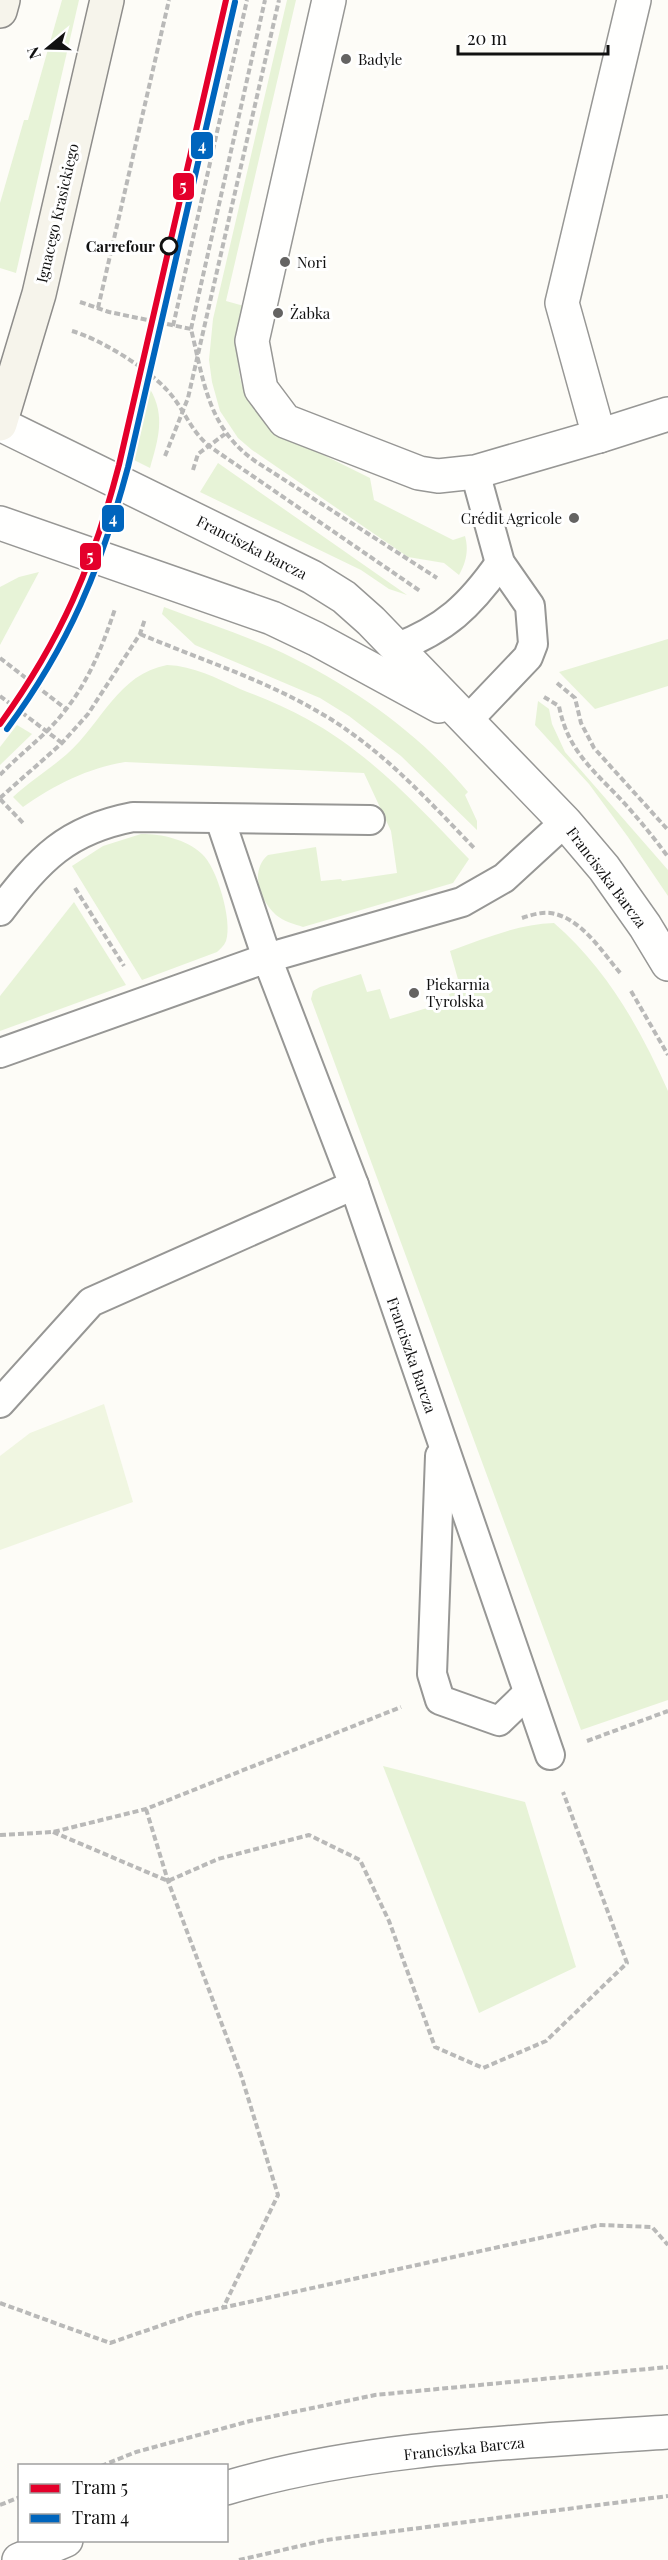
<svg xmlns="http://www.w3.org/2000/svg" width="668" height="2560" viewBox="0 0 668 2560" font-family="'Playfair Display',serif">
<rect width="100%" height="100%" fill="#fdfcf7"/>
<g fill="#e7f3d7">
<path d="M62 0H79L16 273 0 268V203L24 120H28Z"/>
<path d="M287 0H296L226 301 244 306C234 362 231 400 283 435L370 478 374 500 453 540 465 536C469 550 466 563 459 575L444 563 408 557 252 450 238 438 220 411 212 382 209 360 213 319Z"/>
<path d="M150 389C166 416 158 440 150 468L134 460Z"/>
<path d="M218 463 407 595 389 589 361 570 200 492Z"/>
<path d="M39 572 0 645V587L19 577Z"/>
<path d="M164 607C203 622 245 635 283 653 353 687 418 732 468 792L465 795 477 821V830L401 756 349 716 320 698 195 645 162 614Z"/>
<path d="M668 639V686L595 709 559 672Z"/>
<path d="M167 665C194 666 216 678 240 689 263 698 286 707 307 719 371 754 419 807 469 859L453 883 303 927C294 924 283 921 276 915 260 901 249 871 268 855L316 847 321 881 341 879 342 881 397 873 391 831 364 773 125 762C88 768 54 785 23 807L13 797C30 781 50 769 67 754 102 723 118 674 167 665Z"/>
<path d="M538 701 549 709 552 724 565 752 668 870V896L628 837 589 784 535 725Z"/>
<path d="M17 725 32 734 0 765V747Z"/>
<path d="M141 834C162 834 186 839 202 854 217 867 233 922 226 941 224 946 220 949 217 952L142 980 72 866 103 846Z"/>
<path d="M74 902 126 985 0 1031V996Z"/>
<path d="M554 923C607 969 640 1028 668 1091V1700L581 1730 311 999 313 991 320 987 361 974 367 992 380 989 390 1019 451 1001 449 994 461 990 450 951C484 939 518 924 554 923Z"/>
<path d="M383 1766 525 1802 576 1967 479 2013Z"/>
</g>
<path fill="#f0f6e1" d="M104 1404 133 1502 0 1550V1456L30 1433Z"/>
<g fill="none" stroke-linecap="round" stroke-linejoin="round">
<defs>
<g id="lane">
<path d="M396 648C445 629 470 606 500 563"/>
<path d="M467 721 528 657 533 644 530 606 500 563 475 472"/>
<path d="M220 819 267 958 462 902 504 878 565 822"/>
<path d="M0 911C40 859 66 830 133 817L370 820"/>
<path d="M0 1053 267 958 354 1185 550 1755"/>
<path d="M0 1403 91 1302 354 1185"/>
<path d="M440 1456 432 1674 440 1700 499 1721 528 1693"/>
</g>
<g id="street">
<path d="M329 0 252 341 261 389 285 421 419 473 438 476 475 472 599 436 562 303 634 0"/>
<path d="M0 424 312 577 344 597 371 621 565 822 604 868 645 926 668 964"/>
<path d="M599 436 668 414"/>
<path d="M0 523 272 618 316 639 439 706"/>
<path d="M226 2488C368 2446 522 2442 668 2432"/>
<path d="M19 2560 66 2540"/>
</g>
<g id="secondary">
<path d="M0 11 3 0"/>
<path d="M0 424 39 294 107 0"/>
</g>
</defs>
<use href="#lane" stroke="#979795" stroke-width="32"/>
<use href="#street" stroke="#979795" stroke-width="36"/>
<use href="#secondary" stroke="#8e8d8b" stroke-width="36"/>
<g stroke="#b9b9b8" stroke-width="4" stroke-dasharray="6 3" stroke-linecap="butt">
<path d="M80 302 109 312 191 329C204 382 208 428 255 461L437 578"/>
<path d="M98 308 169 0"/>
<path d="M173 326 247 0"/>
<path d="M191 329 265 0"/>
<path d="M72 331C100 339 147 368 167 390 184 408 189 429 209 446L420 591"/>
<path d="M165 456 188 398 279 0"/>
<path d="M193 470 198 454 225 434"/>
<path d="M140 634C199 659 262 679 317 711 379 746 426 798 475 849"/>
<path d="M0 658 66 709"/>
<path d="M557 683 575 698 581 723 594 748 668 830"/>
<path d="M0 696 62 743"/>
<path d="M544 697 559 706C568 753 596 772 626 805 641 822 655 839 668 857"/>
<path d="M0 775C15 759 32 746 48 730 84 693 99 656 115 609"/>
<path d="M0 798 62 743 88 714 140 634 145 619"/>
<path d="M0 799 24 824"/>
<path d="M75 888 124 966"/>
<path d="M522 918C531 915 541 912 550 913 581 917 602 952 621 974"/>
<path d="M631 991 668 1055"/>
<path d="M587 1741 668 1711"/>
<path d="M146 1809 168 1881 241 2075 278 2195 223 2308"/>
<path d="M53 1832 168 1881 218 1859 309 1835 360 1860 389 1921 435 2047 483 2068 546 2041 627 1963 563 1792"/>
<path d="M0 1835 53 1832 146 1809 401 1707"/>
<path d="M0 2303 110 2343 194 2314 599 2225 652 2227 668 2245"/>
<path d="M101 2466 136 2452 250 2421 375 2395 668 2367"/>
<path d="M0 2505 20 2497"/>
<path d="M239 2560 326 2540 668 2496"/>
</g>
<use href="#lane" stroke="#fffffe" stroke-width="28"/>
<use href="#street" stroke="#fffffe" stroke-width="33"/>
<use href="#secondary" stroke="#f6f4eb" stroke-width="33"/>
<defs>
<path id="tram-1" d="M0 724C61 640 93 565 119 465L226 0"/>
<path id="tram-2" d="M7 729C69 645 101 568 128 467L235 2"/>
</defs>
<use href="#tram-1" stroke="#fff" stroke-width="10"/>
<use href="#tram-2" stroke="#fff" stroke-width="10"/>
<use href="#tram-1" stroke="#e4002b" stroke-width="6"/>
<use href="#tram-2" stroke="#0065bd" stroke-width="6"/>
</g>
<g fill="#646362" stroke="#fff" stroke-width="2">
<circle cx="346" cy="59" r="6"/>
<circle cx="285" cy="262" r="6"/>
<circle cx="278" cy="313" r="6"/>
<circle cx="574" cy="518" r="6"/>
<circle cx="414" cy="993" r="6"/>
</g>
<circle fill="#fff" stroke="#111" stroke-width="3" cx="169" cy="246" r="8"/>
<g text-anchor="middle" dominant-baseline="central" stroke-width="6" stroke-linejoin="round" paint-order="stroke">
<g font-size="15" fill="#111" stroke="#fff" text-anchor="start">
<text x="358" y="59">Badyle</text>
<text x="297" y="262">Nori</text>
<text x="290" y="313">Żabka</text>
<text x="562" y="518" text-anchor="end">Crédit Agricole</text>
<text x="426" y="984">Piekarnia<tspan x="426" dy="17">Tyrolska</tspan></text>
</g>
<g font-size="15" fill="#111" stroke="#fff">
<text transform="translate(57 213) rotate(-77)">Ignacego Krasickiego</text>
<text transform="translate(252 547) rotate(27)">Franciszka Barcza</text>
<text transform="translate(607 877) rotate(53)">Franciszka Barcza</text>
<text transform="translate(412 1355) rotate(71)">Franciszka Barcza</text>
<text transform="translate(464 2448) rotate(-6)">Franciszka Barcza</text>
</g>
<g font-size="15" font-weight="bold" fill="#111" stroke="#fff" text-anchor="end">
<text x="155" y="246">Carrefour</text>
</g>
</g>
<g stroke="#fff" stroke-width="2">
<rect x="190" y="131" width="24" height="29" rx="6" fill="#0065bd"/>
<rect x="172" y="172" width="23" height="29" rx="6" fill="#e4002b"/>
<rect x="101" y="504" width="24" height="29" rx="6" fill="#0065bd"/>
<rect x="79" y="542" width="23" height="29" rx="6" fill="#e4002b"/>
</g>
<g font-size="16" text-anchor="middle" font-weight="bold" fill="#fff">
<text x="202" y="151">4</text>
<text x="183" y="192">5</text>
<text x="113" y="524">4</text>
<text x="90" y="562">5</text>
</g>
<rect x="18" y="2464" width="210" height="78" fill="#ffffff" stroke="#a0a0a0" stroke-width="1.5"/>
<rect x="30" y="2484" width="30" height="9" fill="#e4002b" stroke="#a0a0a0" stroke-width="1.5"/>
<text x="72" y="2494" font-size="18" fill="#111111">Tram 5</text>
<rect x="30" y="2514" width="30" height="9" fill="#0065bd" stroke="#a0a0a0" stroke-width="1.5"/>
<text x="72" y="2524" font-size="18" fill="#111111">Tram 4</text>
<g transform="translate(48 48) rotate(251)" stroke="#ffffff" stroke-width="4.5" paint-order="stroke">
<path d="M0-4.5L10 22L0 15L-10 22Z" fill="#111111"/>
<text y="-9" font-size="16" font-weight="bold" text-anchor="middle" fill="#111111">N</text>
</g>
<path d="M458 45v9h150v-9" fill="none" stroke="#111111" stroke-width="3"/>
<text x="467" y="45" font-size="18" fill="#111111" stroke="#ffffff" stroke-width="4.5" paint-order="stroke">20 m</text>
</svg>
